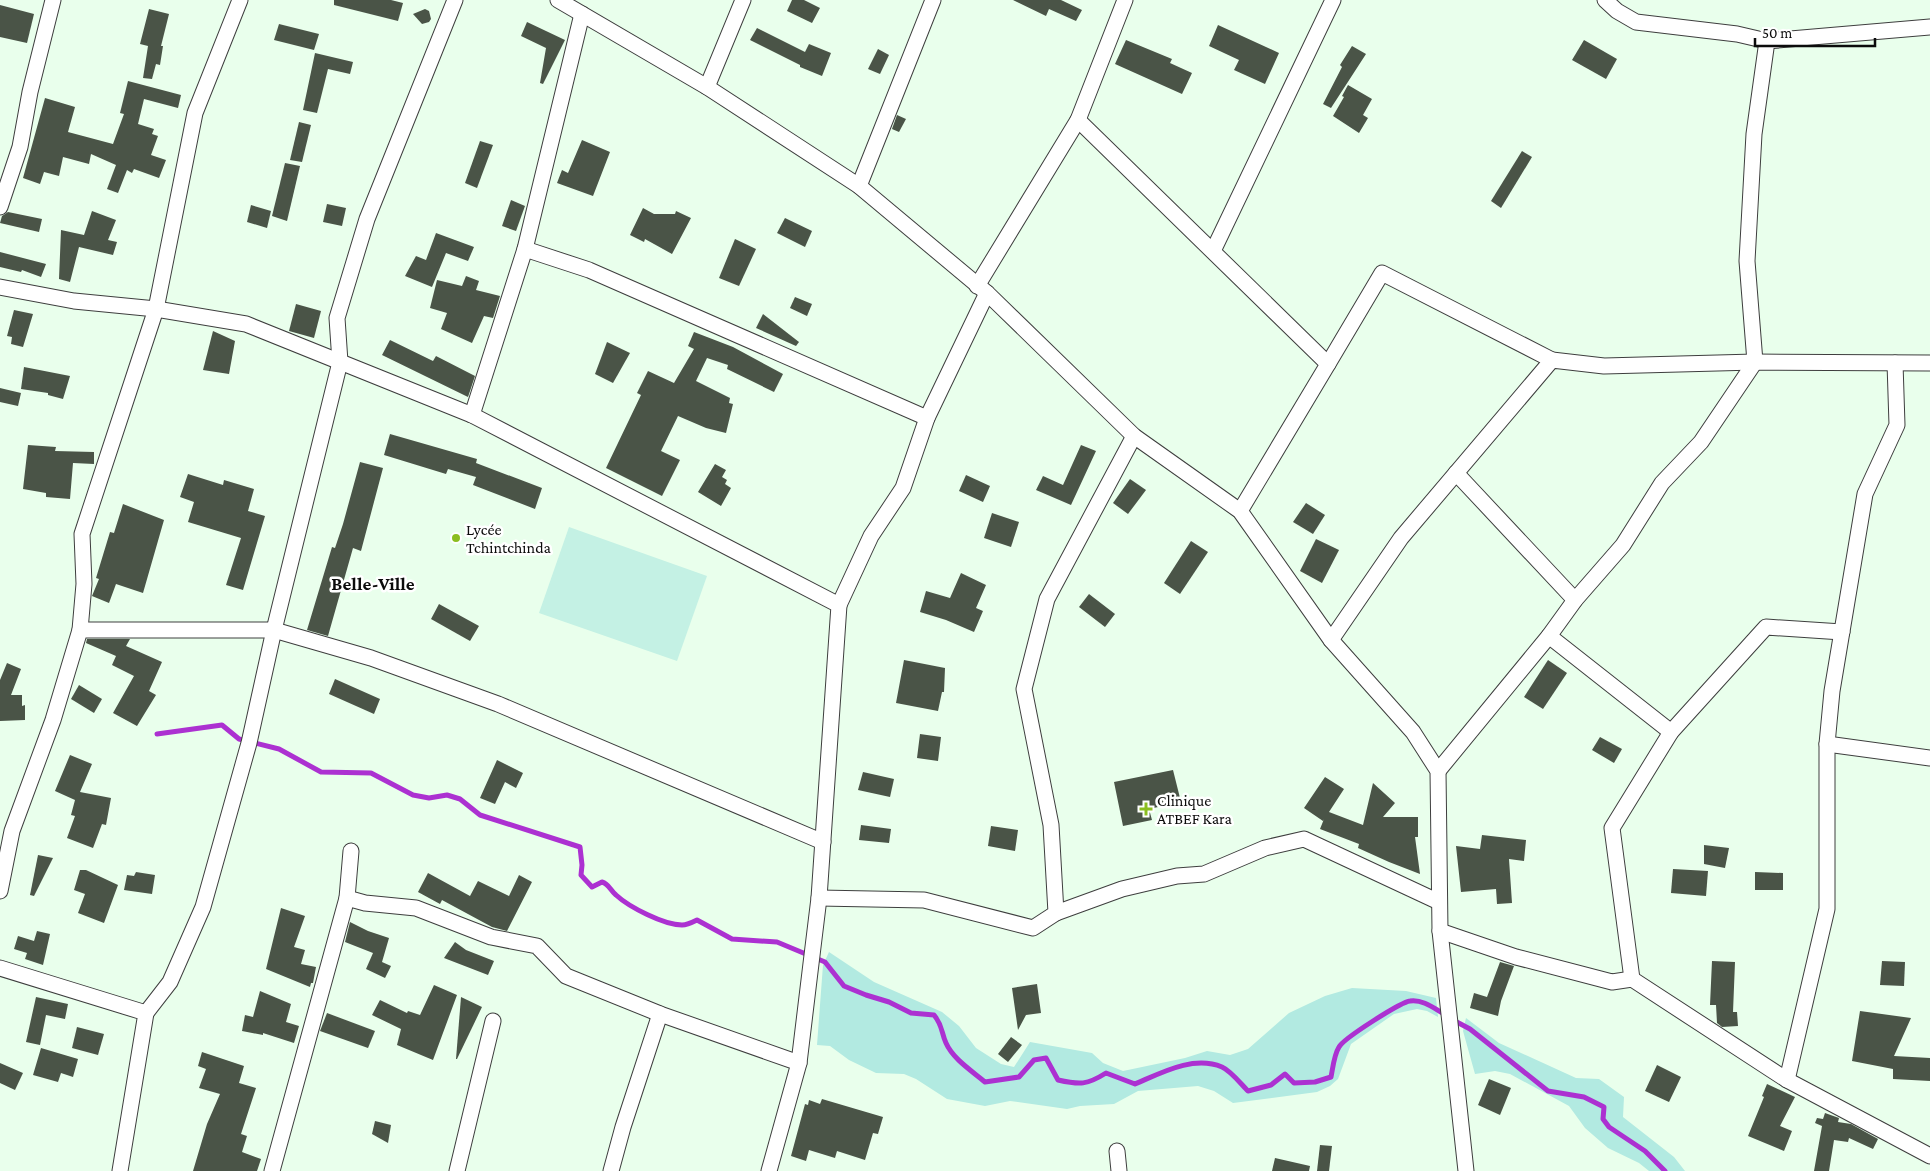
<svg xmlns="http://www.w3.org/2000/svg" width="1930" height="1171" viewBox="0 0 1930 1171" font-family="'Crimson Pro',serif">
<rect width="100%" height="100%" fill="#e9ffec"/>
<g fill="#b2eae1">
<path d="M829 952 874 982 942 1012 959 1026 976 1048 1001 1064 1014 1067 1030 1042 1092 1053 1103 1063 1123 1071 1185 1058 1207 1051 1230 1055 1248 1049 1289 1013 1325 996 1352 988 1406 991 1436 998 1438 1017 1427 1011 1417 1009 1394 1014 1351 1044 1338 1079 1330 1086 1317 1092 1233 1103 1214 1091 1198 1086 1138 1091 1114 1104 1080 1106 1067 1109 1010 1101 985 1106 947 1099 916 1079 904 1074 876 1073 849 1060 830 1046 817 1045 823 965Z"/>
<path d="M1466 1018 1499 1043 1576 1078 1599 1079 1624 1097 1623 1117 1674 1157 1685 1171H1649L1639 1163 1608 1148 1585 1128 1569 1106 1510 1074 1495 1071 1475 1074 1463 1031Z"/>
</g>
<path fill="#c4f1e4" d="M569 527 707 576 677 661 539 613Z"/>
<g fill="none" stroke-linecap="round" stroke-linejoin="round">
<g stroke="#ac31d1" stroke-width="5">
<path d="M157 734 222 725 239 739 279 749 321 772 371 773 413 795 429 798 447 795 460 799 480 815 580 847 582 865 581 875 592 887 602 882C609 884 610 890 616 895 629 907 664 925 682 925 687 925 693 922 697 920L732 939 777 942 825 962 844 986 866 995 889 1002 911 1013 934 1015C943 1026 941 1032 946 1043 953 1059 972 1071 985 1082L1019 1077 1034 1060 1046 1058 1058 1080C1080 1085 1087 1085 1106 1073L1135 1084C1161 1073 1193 1055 1222 1067 1231 1071 1241 1084 1248 1091L1271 1085 1285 1074 1294 1083 1315 1082 1331 1077C1333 1067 1334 1055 1339 1047 1344 1038 1401 1002 1410 1001 1423 999 1435 1009 1446 1015"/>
<path d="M1453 1020 1470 1029 1548 1091 1584 1097 1604 1107 1603 1119 1609 1127 1645 1151 1665 1171"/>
</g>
</g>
<g fill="#4a5447">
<path d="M334 0H391L403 3 398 21 334 5Z"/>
<path d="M792 0H804L820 8 812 23 787 11Z"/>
<path d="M1013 0H1061L1082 10 1076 21 1049 9 1046 16Z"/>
<path d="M0 5 34 14 27 43 0 37Z"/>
<path d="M149 9 169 14 161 46H163L160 65 156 64 152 79 143 78 148 46 140 44Z"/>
<path d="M425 9 429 11 431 19 429 22 422 24 413 14Z"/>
<path d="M527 22 565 40 543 84 540 83 546 48 521 36Z"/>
<path d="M279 24 319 34 314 50 274 40Z"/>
<path d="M1218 25 1279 53 1265 84 1234 70 1239 60 1209 46Z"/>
<path d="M757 28 805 52 809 44 831 53 822 76 800 67V65L750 40Z"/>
<path d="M1126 40 1172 59 1170 63 1192 73 1182 94 1115 64Z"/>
<path d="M1584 40 1617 59 1606 79 1572 60Z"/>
<path d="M1352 46 1366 54 1331 108 1323 104 1342 67 1340 65Z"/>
<path d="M878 49 889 55 880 74 868 69Z"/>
<path d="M315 53 353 62 350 74 328 69 317 113 303 110Z"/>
<path d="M128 81 181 95 178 108 144 99 138 124 154 129 152 134 158 136 151 155 166 160 159 178 134 169 132 173 127 170 118 193 107 189 116 165 91 154 89 164 63 157 59 176 44 172 40 184 23 178 45 98 75 107 68 132 113 144 124 114 120 113Z"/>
<path d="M1348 85 1372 99 1363 115 1368 118 1359 133 1333 116 1344 97 1342 96Z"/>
<path d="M897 115 906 119 899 132 892 129Z"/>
<path d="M299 122 311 125 302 162 290 160Z"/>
<path d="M582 140 610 152 593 196 557 183 562 170 568 173Z"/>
<path d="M480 141 493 145 477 188 465 183Z"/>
<path d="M1522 151 1532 157 1501 208 1491 201Z"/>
<path d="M285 163 300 166 287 221 272 216Z"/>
<path d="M511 200 525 206 516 231 502 226Z"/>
<path d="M327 204 346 208 342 226 323 222Z"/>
<path d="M251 205 271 211 267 228 247 222Z"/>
<path d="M643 208 654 214H675L676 211 691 218 672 254 645 239 644 242 630 235Z"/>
<path d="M92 211 116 220 108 240 117 242 113 255 79 247 70 282 59 279 61 230 84 235Z"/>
<path d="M8 212 42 219 39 232 0 223 2 216Z"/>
<path d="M785 218 812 231 805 247 777 233Z"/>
<path d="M436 233 474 247 468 261 446 253 432 287 405 276 416 256 426 260Z"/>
<path d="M735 239 756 249 739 286 719 278Z"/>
<path d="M0 252 46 264 41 277 22 270 21 272 0 267Z"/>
<path d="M466 276 479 281 476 290 500 296 493 318 484 316 472 343 441 329 447 313 430 308 437 280 462 286Z"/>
<path d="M795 297 812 304 807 316 790 308Z"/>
<path d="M296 304 321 311 314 338 289 331Z"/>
<path d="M14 310 33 314 23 347 11 344 12 337 7 336Z"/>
<path d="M763 314 799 342 796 346 756 328Z"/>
<path d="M213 331 235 341 229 374 203 370Z"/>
<path d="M694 332 733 347 783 374 774 392 727 369 728 365 707 358 696 381 730 398 729 403 733 404 726 433 706 428 678 416 661 451 680 460 662 496 606 468 641 395 637 393 648 371 674 383 694 349 688 346Z"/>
<path d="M390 340 433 361 436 356 475 376 468 397 382 355Z"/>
<path d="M607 342 630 353 613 383 595 374Z"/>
<path d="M24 367 70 376 63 399 48 395V393L21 389Z"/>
<path d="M0 388 21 393 18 406 0 402Z"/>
<path d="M390 434 477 459 476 463 542 488 535 509 473 485 476 477 448 469 446 474 384 455Z"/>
<path d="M28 445 56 447 55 451 94 452V464L73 463 70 499 46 497V493L23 489Z"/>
<path d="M1081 445 1096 451 1071 505 1036 490 1043 476 1063 485Z"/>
<path d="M360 462 383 468 361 551 353 548 328 636 307 630 332 547 335 548 343 524Z"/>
<path d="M715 464 726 470 722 477 727 480 725 484 731 488 721 506 698 492Z"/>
<path d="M188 474 223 485 224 480 254 489 248 511 265 516 243 590 226 585 241 538 188 522 194 502 180 497Z"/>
<path d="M966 475 990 486 983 502 959 491Z"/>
<path d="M1130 479 1146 490 1128 514 1113 503Z"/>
<path d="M1306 503 1325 515 1313 534 1293 522Z"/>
<path d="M123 504 164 520 143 593 116 584 109 603 92 596 99 579 96 578 110 532 114 533Z"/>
<path d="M992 513 1019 522 1011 547 984 538Z"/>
<path d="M1316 539 1339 550 1322 583 1300 571Z"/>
<path d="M1191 541 1208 552 1180 594 1164 583Z"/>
<path d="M961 573 986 585 976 608 983 611 974 632 946 620 920 612 926 591 950 598Z"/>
<path d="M1089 594 1115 614 1105 627 1079 607Z"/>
<path d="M439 604 479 626 470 641 431 619Z"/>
<path d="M87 639H130L126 646 162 662 149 691 156 695 137 726 113 713 134 676 112 665 116 656 86 643Z"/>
<path d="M904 660 945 668 944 692H942L938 711 896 703Z"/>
<path d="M1548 660 1567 673 1543 709 1524 697Z"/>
<path d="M7 663 21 669 11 695H22V706L25 705V720L0 721V680Z"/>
<path d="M335 679 380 699 374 714 329 694Z"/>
<path d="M79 685 102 699 94 713 71 699Z"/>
<path d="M920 734 941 737 938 761 917 758Z"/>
<path d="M1600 737 1622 749 1614 763 1592 750Z"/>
<path d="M70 755 92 764 80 792 111 798 106 825 102 824 93 848 67 838 75 816 71 815 75 800 55 791Z"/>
<path d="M497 760 523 773 516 788 505 782 495 804 480 798Z"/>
<path d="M1173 770 1181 802 1149 809 1152 820 1123 826 1114 782Z"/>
<path d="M863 772 894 779 890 797 858 790Z"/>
<path d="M1325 777 1344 789 1329 812 1363 825 1373 783 1395 803 1383 817H1418V837H1415L1420 874 1389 862 1358 848 1359 844 1320 829 1324 819 1323 821 1304 808Z"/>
<path d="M861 825 891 829 889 843 859 840Z"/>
<path d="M991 826 1018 830 1015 851 988 846Z"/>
<path d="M1482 835 1526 840 1524 861 1509 859 1512 903 1497 904 1496 889 1461 892 1456 846 1480 849Z"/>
<path d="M1704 845 1729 848 1725 868 1704 864Z"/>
<path d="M38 855 53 858 34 896 30 895Z"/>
<path d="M1673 869 1708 871 1706 896 1671 893Z"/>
<path d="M80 870H86L118 885 104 923 78 913 85 894 74 890Z"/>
<path d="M136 872 155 875 152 894 124 890 127 875 134 876Z"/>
<path d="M1755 872 1783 873V890H1755Z"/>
<path d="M428 873 470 896 478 881 509 896 519 875 532 882 507 931 492 927 442 900 440 904 418 892Z"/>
<path d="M281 908 305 916 294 947 305 950 301 964 316 967 313 983H311L310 987 266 969Z"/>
<path d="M350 922 368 931 389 938 382 962 391 966 385 978 366 969 373 953 345 942Z"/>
<path d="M37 931 50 934 43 965 25 959 27 953 14 949 18 936 34 941Z"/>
<path d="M455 942 466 950 494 961 488 975 444 958Z"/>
<path d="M1712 961 1735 962 1733 1012H1737L1738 1026 1722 1027 1717 1023 1716 1005H1710Z"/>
<path d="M1882 961 1905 962 1904 986 1880 985Z"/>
<path d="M1500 962 1514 966 1501 1001 1498 1016 1470 1008 1474 993 1487 997Z"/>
<path d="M1037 984 1041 1013 1026 1015 1018 1030 1012 988Z"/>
<path d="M434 985 457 995 433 1060 397 1045 401 1029 372 1015 380 1000 407 1013 408 1011 420 1015Z"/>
<path d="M260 991 291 1004 286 1022 299 1026 294 1043 263 1033V1035L242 1031 245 1015 253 1017Z"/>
<path d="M36 997 68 1004 65 1019 46 1015 40 1045 26 1042Z"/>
<path d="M461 997 482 1007 457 1059H456Z"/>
<path d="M1860 1011 1911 1018 1894 1056 1930 1058V1081L1893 1079V1069L1852 1061Z"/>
<path d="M327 1013 375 1031 368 1048 320 1031Z"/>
<path d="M77 1027 104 1034 98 1055 72 1048Z"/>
<path d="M1011 1037 1022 1045 1008 1062 998 1054Z"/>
<path d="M41 1048 78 1059 73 1077 61 1073 58 1082 33 1075Z"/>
<path d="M202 1052 244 1066 239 1083 256 1088 241 1134 247 1136 242 1152 261 1159 257 1171H193L207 1124 220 1094 199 1088 206 1069 198 1066Z"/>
<path d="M0 1063 23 1073 15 1090 0 1083Z"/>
<path d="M1657 1065 1681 1077 1669 1102 1645 1091Z"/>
<path d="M1489 1079 1511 1088 1500 1115 1478 1105Z"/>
<path d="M1767 1084 1795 1097 1780 1126 1792 1131 1784 1151 1748 1136 1764 1097 1762 1096Z"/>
<path d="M822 1099 883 1117 878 1134 873 1133 865 1160 837 1151 835 1158 809 1150 806 1161 791 1156 805 1104 808 1105 809 1100 820 1104Z"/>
<path d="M1825 1113 1839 1118 1838 1122 1851 1124 1878 1139 1873 1149 1849 1138 1848 1142 1834 1140 1829 1171H1814L1822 1126 1815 1123 1817 1118 1823 1119Z"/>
<path d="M375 1121 391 1125 388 1143 372 1134Z"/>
<path d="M1320 1145 1332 1146 1329 1171H1317Z"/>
<path d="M1275 1158 1310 1166 1309 1171H1272Z"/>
</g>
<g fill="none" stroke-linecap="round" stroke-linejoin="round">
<defs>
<g id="minor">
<path d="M558 0 707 87 859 186 987 293 1134 436 1240 511 1331 640 1413 732 1438 771 1440 931 1466 1171"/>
<path d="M1605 0 1617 11 1636 22 1737 34 1767 41 1930 27"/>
<path d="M707 87 743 0"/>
<path d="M1078 120 1328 364 1240 511"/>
<path d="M859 186 933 0"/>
<path d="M0 207 20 147 30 92 53 0"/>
<path d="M525 249 589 270 927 418"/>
<path d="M1213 251 1333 0"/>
<path d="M977 286 1078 120 1125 0"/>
<path d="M0 287 74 301 156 309 246 324 472 415 839 605 819 898 813 947 799 1063 769 1171"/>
<path d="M1328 364 1382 273 1552 360"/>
<path d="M472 415 525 249 582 14"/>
<path d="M1456 473 1575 600"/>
<path d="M839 605 871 536 903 488 927 418 987 293"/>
<path d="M80 630 84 584 82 534 156 309 195 113 240 0"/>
<path d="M1549 636 1671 732"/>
<path d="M1331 640 1401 538 1552 360 1604 366 1755 362 1930 363"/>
<path d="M1827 744 1930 758"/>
<path d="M1438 771 1549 636 1575 600 1623 545 1662 483 1701 442 1755 362 1747 261 1754 134 1767 41"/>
<path d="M0 891 12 831 53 720 80 630H274L371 658 498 704 823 842"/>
<path d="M347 898 365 903 416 908 491 937 537 946 566 976 660 1014 799 1063"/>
<path d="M819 898 924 900 1033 928 1056 913 1051 825 1024 689 1047 599 1134 436"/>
<path d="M1056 913 1122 889 1177 876 1204 874 1265 848 1304 839 1439 902"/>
<path d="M1440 931 1516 957 1612 982 1632 979 1787 1080 1930 1156"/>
<path d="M0 968 146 1013 120 1171"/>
<path d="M1632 979 1612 828 1671 732 1766 627 1842 632"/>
<path d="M146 1013 170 982 203 907 249 743 274 630 340 362 337 318 367 219 455 0"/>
<path d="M1787 1080 1827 909V744L1832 691 1865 494 1897 425 1895 363"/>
<path d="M1117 1151 1119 1171"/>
<path d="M272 1171 347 898 351 851"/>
<path d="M457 1171 493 1021"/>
<path d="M611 1171 623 1127 660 1014"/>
</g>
</defs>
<use href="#minor" stroke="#3e3e3e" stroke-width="17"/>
<use href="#minor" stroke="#fff" stroke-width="15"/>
</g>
<g fill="#8bbe20" stroke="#fff" stroke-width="2">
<circle cx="456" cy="538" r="5"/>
<path d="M1143.5 801.5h5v5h5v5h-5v5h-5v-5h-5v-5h5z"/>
</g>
<g text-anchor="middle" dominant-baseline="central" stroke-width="5" stroke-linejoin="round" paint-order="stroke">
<g font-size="16" fill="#0b0b0b" stroke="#fff" text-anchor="start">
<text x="466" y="529">Lycée<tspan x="466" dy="18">Tchintchinda</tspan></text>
<text x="1157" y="800">Clinique<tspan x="1157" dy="18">ATBEF Kara</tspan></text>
</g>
<g font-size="19" font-weight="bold" fill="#0b0b0b" stroke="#fff">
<text x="373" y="583">Belle-Ville</text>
</g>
</g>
<path d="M1755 38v8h120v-8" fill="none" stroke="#0b0b0b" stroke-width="2.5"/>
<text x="1762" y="38" font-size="15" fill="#0b0b0b" stroke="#ffffff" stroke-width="4" paint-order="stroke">50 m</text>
</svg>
